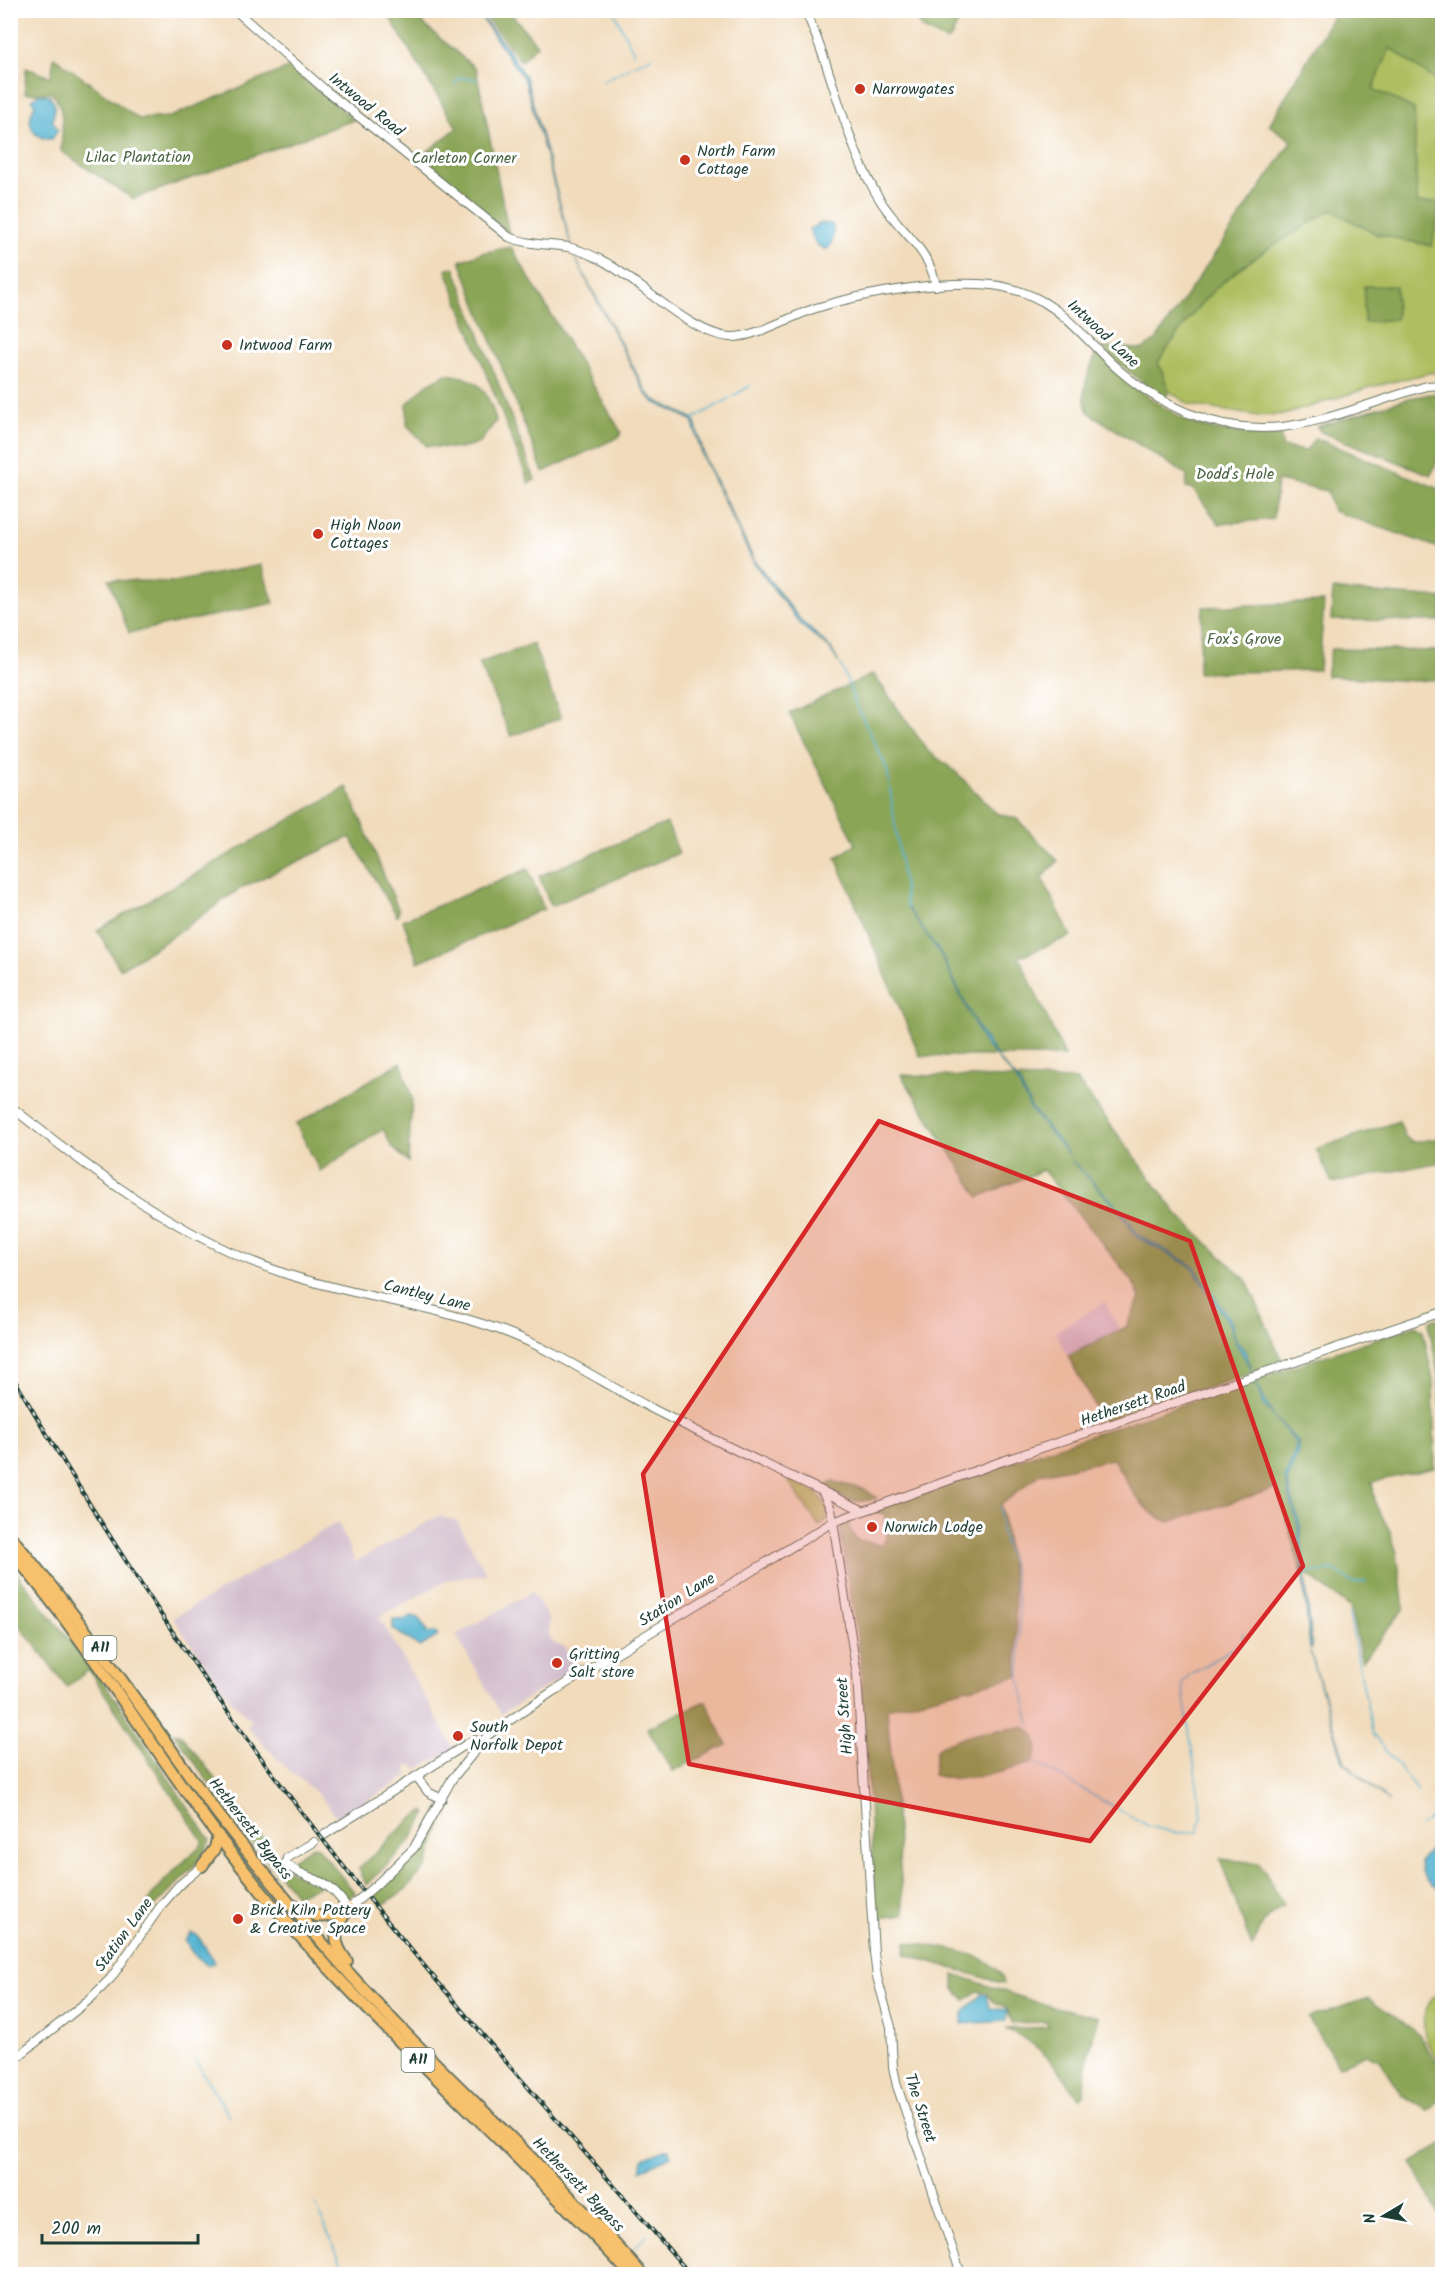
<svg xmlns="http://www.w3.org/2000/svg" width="1453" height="2285" viewBox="0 0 1453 2285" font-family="Kalam,sans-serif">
<rect width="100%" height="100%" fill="#fff"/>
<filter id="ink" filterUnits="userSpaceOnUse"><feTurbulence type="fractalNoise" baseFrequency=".0167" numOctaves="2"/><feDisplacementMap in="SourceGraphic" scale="12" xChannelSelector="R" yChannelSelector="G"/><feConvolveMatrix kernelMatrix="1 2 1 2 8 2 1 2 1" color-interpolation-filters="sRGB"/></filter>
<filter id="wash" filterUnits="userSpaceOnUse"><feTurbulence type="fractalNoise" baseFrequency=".008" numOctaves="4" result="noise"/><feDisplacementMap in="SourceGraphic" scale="24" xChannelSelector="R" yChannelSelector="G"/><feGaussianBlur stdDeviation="1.35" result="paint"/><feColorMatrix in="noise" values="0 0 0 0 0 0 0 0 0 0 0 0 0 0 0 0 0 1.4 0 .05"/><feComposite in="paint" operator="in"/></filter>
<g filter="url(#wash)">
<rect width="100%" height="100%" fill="#f1dbbb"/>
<g fill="#d1bdcb">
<path d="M1105 1302 1119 1330 1068 1356 1055 1332Z"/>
<path d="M439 1516 457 1521 487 1574 448 1580 379 1617 455 1750 417 1769 412 1765 407 1767 408 1776 338 1818 317 1793 284 1766 247 1726 251 1721 232 1701 173 1618 338 1522 355 1562Z"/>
<path d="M532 1592 549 1619V1636L553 1643 564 1646 577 1668 501 1714 456 1635Z"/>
</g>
<g fill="#afbe61" stroke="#677e4a" stroke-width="1.5">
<path d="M1390 48 1442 85V372L1429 373 1371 387 1287 414 1258 416 1190 405 1169 391 1158 362C1175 338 1191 313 1212 292 1246 259 1291 235 1331 209L1376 234 1440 203H1417L1414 109 1373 89Z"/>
<path d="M785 1476C805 1486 827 1492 829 1518L819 1526Z"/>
<path d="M1442 1989V2063C1419 2040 1416 2010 1442 1989Z"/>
</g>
<g fill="#8ba557" stroke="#557146" stroke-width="1.5">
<path d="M1438 10 1442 15V85L1390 48 1373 89 1414 109 1417 203 1440 202 1432 246 1376 234 1331 210C1291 235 1246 259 1212 292 1191 313 1175 338 1158 362L1169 391 1164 401 1101 347 1143 349 1156 340 1292 141 1269 125 1336 11Z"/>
<path d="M395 11H408L476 69 509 234 419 158 457 128 390 18Z"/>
<path d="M481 11H509L537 45 521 61Z"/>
<path d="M899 11 961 10 963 11 951 38 946 41 923 29 916 18Z"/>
<path d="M54 57 139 119 170 117 290 67 354 120 133 199 61 151C62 132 66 108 52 93H25L26 68 51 77Z"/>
<path d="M511 247 621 432 619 437 543 472 460 261 481 253Z"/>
<path d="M454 267 535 480 529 483 446 270Z"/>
<path d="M1364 286H1396V319L1364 322Z"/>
<path d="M1097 352C1124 379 1152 402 1185 420 1207 433 1255 434 1281 436L1282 447 1306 451 1315 438 1442 490V549L1333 511 1327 491 1277 481 1273 519 1219 524 1193 489 1186 488 1187 475 1089 413C1078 395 1089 370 1097 352Z"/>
<path d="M446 374C479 377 488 390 496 421L480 442 460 449 427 446 407 425V404L426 385Z"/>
<path d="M1442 392V450L1431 475 1321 432 1317 427 1409 398Z"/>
<path d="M261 565 274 603 129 633 109 580 174 582Z"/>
<path d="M1333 590 1442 598V621L1331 620Z"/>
<path d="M1324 602 1319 670 1198 673 1203 607Z"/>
<path d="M533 644 561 718 511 736 479 663Z"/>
<path d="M1331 649 1442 651V679L1416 681 1326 676Z"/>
<path d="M873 674 928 751 955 771 996 813 1017 819 1058 861 1042 878 1071 936 1019 957 1065 1056H920L836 858 856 844 789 713Z"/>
<path d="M347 787 399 911 397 916 350 837 241 888 164 942 120 969 97 930Z"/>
<path d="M667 823 679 853 551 906 539 876Z"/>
<path d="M528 869 544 909 418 962 403 920Z"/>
<path d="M401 1062 412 1098 408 1162 392 1147 383 1129 320 1171 296 1124Z"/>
<path d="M901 1075 1077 1080 1178 1215 1247 1281 1283 1363 1103 1422 1068 1356 1126 1327 1140 1298 1133 1282 1043 1170 979 1197Z"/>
<path d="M1399 1121 1405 1137 1413 1142 1442 1138V1162L1332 1183 1316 1149Z"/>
<path d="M1442 1317V1423L1439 1380 1429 1327 1430 1321Z"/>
<path d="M1416 1325 1423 1330 1433 1380 1435 1468 1372 1482 1376 1506 1389 1529 1397 1553 1404 1609 1362 1662 1350 1607 1301 1570 1277 1488 1169 1522C1139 1511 1129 1485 1113 1459L1040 1474 1001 1505 1014 1588 1018 1676 887 1708 904 1915 876 1918 860 1655 840 1528 841 1523 850 1519 849 1528 857 1540 882 1545 887 1536 884 1513H874L873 1509Z"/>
<path d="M833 1482 864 1489 877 1498C854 1506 842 1498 821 1488Z"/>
<path d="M10 1565 107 1687 210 1840C201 1865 163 1897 144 1918L140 1915C154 1887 180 1866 202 1844V1840L89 1670 67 1687 11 1614Z"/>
<path d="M706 1701 727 1745 673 1771 647 1728Z"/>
<path d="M1022 1727C1040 1732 1040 1748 1032 1763 1000 1772 966 1785 933 1775L936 1750C958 1733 994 1731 1022 1727Z"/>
<path d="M174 1733 181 1735 287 1870 320 1884 318 1887 296 1895 246 1835Z"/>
<path d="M449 1799 427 1866 406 1889 383 1905 373 1895 416 1852 444 1800Z"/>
<path d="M423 1811 427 1813 408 1844 366 1885 359 1868 409 1821Z"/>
<path d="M313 1846 317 1847 355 1893 348 1899 326 1881 292 1865 291 1860Z"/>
<path d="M1220 1859 1260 1863 1283 1904 1263 1923 1252 1947Z"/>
<path d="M906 1942C933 1947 999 1950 1004 1984L905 1954Z"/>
<path d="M954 1974 1038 2003 1099 2017 1088 2055 1083 2096 1079 2098C1060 2070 1039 2041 1005 2029L1048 2027 1046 2022 1012 2023 1007 2008 993 2001 986 1992 977 1991 965 2000 954 1988Z"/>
<path d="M1368 1998 1419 2034 1429 2052 1442 2067V2099L1427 2110 1402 2095 1379 2060 1366 2054 1339 2066 1308 2018Z"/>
<path d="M1442 2144V2221L1412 2163Z"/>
</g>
<g fill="#52b2d0" stroke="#387882" stroke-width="1.5">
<path d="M477 11 506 47 526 78 571 245 525 81Z"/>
<path d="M39 94 50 96 55 105 53 121 58 130 52 139C31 139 25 122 35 105L32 100Z"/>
<path d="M822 223 831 224C836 230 833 245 826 250L816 244 809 229Z"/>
<path d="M572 252 647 393 655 400 694 419 705 459 754 560 802 622 831 648 839 663 830 649 801 625 754 563 703 458 692 420 654 402 646 394Z"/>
<path d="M906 906 941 954 976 1025 1001 1063 1019 1081 1030 1106 1069 1155 1031 1110 1016 1079 984 1043 939 952Z"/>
<path d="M1070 1159 1122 1211 1138 1235 1194 1266 1232 1323 1235 1339 1245 1351 1252 1370 1234 1340 1230 1325 1192 1267 1137 1237 1120 1211Z"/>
<path d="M1255 1381 1272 1414 1298 1442V1451L1287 1482 1300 1525 1312 1648H1310L1298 1526 1285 1480 1297 1444 1264 1405Z"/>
<path d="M412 1616 418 1618 427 1629 426 1633 436 1632 438 1636 420 1647 393 1629V1619L404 1620Z"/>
<path d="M1310 1651 1345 1763 1389 1802 1344 1763Z"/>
<path d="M1442 1835V1891C1430 1885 1420 1876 1420 1861Z"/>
<path d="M191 1933 197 1935 214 1960V1963L207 1965 197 1958 185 1941Z"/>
<path d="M982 1994 987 1995 990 2008 1007 2010 1006 2021 962 2024 963 2013Z"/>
<path d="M665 2150H669L671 2156 641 2170 643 2159Z"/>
</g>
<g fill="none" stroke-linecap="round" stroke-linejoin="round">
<g stroke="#52b2d0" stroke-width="1.5">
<path d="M613 10 634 53"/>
<path d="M632 66 651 57"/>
<path d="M603 81 630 67"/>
<path d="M455 84 459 78 477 79"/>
<path d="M733 396 750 386"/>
<path d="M693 419 730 398"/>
<path d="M841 665 854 700 887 769 907 908"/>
<path d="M1000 1507 1001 1531 1014 1572 1019 1610 1020 1679 1030 1725"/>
<path d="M1305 1573 1334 1570 1352 1583 1366 1582"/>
<path d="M1349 1614 1373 1735 1418 1791"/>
<path d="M1034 1762 1148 1826 1175 1833 1198 1832 1202 1816 1182 1684 1189 1675 1243 1642V1632"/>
<path d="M1420 1826 1442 1811"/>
<path d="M195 2060 230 2117"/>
<path d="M316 2205 346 2274"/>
<path d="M635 2246 648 2235"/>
</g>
</g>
</g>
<g filter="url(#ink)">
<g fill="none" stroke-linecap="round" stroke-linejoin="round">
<defs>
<g id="minor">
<path d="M235 10 324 89 509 237C528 245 548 244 568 247 581 250 594 256 605 262 639 281 691 334 730 337 754 338 792 316 816 308 863 293 955 277 1004 287 1055 298 1074 327 1109 361 1155 405 1217 434 1282 427 1331 421 1380 399 1427 386L1442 385"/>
<path d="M805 10C834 71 845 147 882 203 901 232 930 250 936 286"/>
<path d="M10 1106C94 1173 183 1240 286 1274 357 1297 433 1305 503 1331 554 1350 600 1381 647 1406 718 1443 791 1476 862 1510"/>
<path d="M823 1493 831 1509 857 1675 874 1952 877 1977 891 2027 893 2067 897 2086 961 2274"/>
<path d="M417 1777 428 1792 442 1799"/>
<path d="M324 1835 470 1742 475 1740 478 1744"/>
<path d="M314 1842 287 1858 286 1863C294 1873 310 1876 321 1882 332 1888 341 1898 348 1909L352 1906"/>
<path d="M377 1884 414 1848 452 1779 488 1735 552 1692 833 1522 997 1463 1442 1312"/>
<path d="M10 2063 90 1999 111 1978 160 1907 178 1886 202 1866"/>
</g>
<g id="highway">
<path d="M10 1536C76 1613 133 1696 192 1779 232 1835 276 1887 320 1940 420 2058 540 2158 642 2274"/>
<path d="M10 1550C105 1662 176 1790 270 1902 382 2034 514 2147 630 2274"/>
<path d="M202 1866 215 1848 218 1835"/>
<path d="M297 1906C316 1920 327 1919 348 1909"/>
<path d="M347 1961C331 1941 334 1929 348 1909"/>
</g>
</defs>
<use href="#minor" stroke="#687463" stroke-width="10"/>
<use href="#highway" stroke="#687463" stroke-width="14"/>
<use href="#minor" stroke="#fff" stroke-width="8"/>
<use href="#highway" stroke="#f7c06c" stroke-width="10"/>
<defs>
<path id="rail" d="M10 1372C104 1533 206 1689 320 1836 436 1987 566 2129 690 2274"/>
</defs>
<use href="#rail" stroke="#1f3d34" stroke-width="4"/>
<use href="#rail" stroke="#fff" stroke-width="1.5" stroke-dasharray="4.5" stroke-linecap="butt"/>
<defs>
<path id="minor-bridge" d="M355 1903 377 1884"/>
</defs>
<use href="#minor-bridge" stroke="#687463" stroke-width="10" stroke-linecap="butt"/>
<use href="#minor-bridge" stroke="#fff" stroke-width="8"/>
</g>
</g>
<path fill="#d62828" fill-opacity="0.2" stroke="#d62828" stroke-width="4.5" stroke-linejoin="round" d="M879 1121 1190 1241 1303 1566 1090 1841 689 1764 643 1474Z"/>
<g fill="#c8321e" stroke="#fff" stroke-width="2">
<circle cx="860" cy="89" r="6"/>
<circle cx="685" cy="160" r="6"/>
<circle cx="227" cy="345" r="6"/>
<circle cx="318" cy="534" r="6"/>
<circle cx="872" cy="1527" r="6"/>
<circle cx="557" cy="1663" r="6"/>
<circle cx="458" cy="1736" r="6"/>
<circle cx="238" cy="1919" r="6"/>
</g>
<g text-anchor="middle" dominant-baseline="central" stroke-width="6" stroke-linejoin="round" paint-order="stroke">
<g fill="#fff" stroke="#627771" stroke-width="1.5">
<rect x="83.5" y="1636" width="33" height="24" rx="4.5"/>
<rect x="401.5" y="2048" width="33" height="24" rx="4.5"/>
</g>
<g font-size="15" font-weight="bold" fill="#1f3d34">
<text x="100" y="1648">A11</text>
<text x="418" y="2060">A11</text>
</g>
<g font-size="16" fill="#1f3d34" stroke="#fff" text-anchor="start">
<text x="872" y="89">Narrowgates</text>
<text x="697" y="151">North Farm<tspan x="697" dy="18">Cottage</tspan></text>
<text x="239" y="345">Intwood Farm</text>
<text x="330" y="525">High Noon<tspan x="330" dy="18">Cottages</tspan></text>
<text x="884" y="1527">Norwich Lodge</text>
<text x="569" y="1654">Gritting<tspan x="569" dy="18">Salt store</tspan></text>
<text x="470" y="1727">South<tspan x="470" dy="18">Norfolk Depot</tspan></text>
<text x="250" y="1910">Brick Kiln Pottery<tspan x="250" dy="18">&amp; Creative Space</tspan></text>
</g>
<g font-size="16" fill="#1f3d34" stroke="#fff">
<text transform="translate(366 105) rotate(39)">Intwood Road</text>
<text transform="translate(1103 334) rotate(43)">Intwood Lane</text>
<text transform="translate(427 1296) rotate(14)">Cantley Lane</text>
<text transform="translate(1133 1404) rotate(-19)">Hethersett Road</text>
<text transform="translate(677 1600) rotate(-32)">Station Lane</text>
<text transform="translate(845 1716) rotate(-94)">High Street</text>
<text transform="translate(250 1829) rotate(52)">Hethersett Bypass</text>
<text transform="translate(124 1935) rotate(-54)">Station Lane</text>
<text transform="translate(920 2108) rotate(72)">The Street</text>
<text transform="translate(578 2185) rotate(46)">Hethersett Bypass</text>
</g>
<g font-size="16" fill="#4a6442" stroke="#fff">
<text x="138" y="157">Lilac Plantation</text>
<text x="464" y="158">Carleton Corner</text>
<text x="1235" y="474">Dodd's Hole</text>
<text x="1244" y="639">Fox's Grove</text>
</g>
</g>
<rect width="1453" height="2285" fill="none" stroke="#fff" stroke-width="36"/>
<g transform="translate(1384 2216) rotate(260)" stroke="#ffffff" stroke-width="4.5" paint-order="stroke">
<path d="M0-4.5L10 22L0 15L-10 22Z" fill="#1f3d34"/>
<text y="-9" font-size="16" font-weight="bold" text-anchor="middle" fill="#1f3d34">N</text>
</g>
<path d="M42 2234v9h156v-9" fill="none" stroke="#1f3d34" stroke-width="3"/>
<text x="51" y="2234" font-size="18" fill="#1f3d34" stroke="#ffffff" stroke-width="4.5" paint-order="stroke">200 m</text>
</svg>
